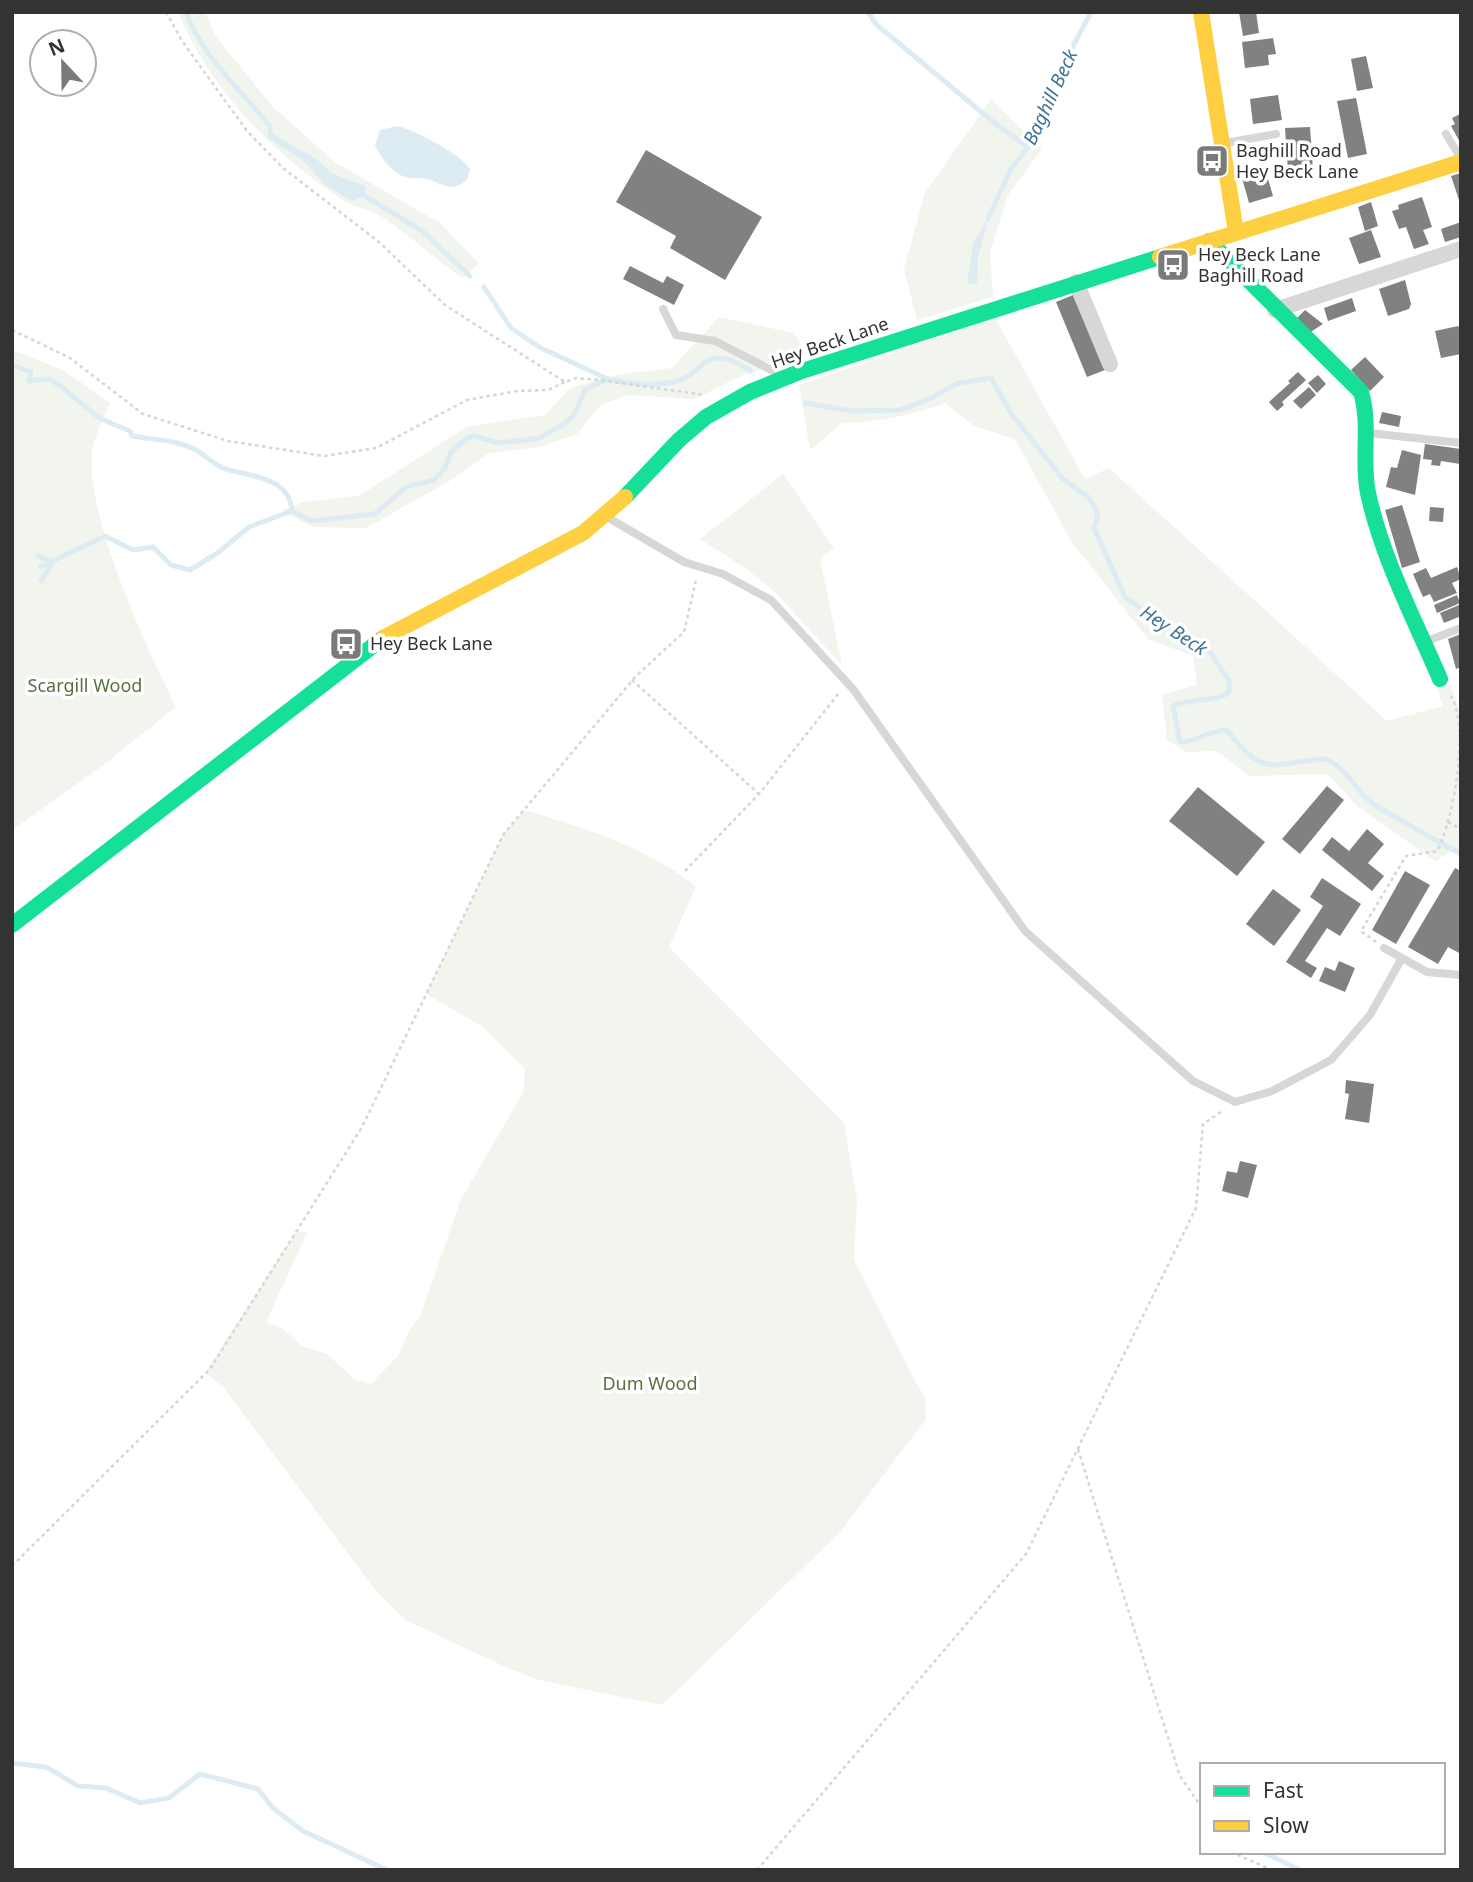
<svg xmlns="http://www.w3.org/2000/svg" width="1473" height="1882" viewBox="0 0 1473 1882" font-family="'Noto Sans',sans-serif">
<style>
.green{fill:#f1f5ed}
.water{fill:#ddebf3}
.lines{fill:none;stroke-linecap:round;stroke-linejoin:round}
.stream{stroke:#ddebf3;stroke-width:5}
.building{fill:#818181}
.path{stroke:#d6d6d6;stroke-width:2.5;stroke-dasharray:3.5 3.5;stroke-linecap:butt}
.lane{stroke:#d7d7d7;stroke-width:8}
.street{stroke:#d7d7d7;stroke-width:16}
.fast{stroke:#16e098;stroke-width:16}
.slow{stroke:#ffcf43;stroke-width:16}
.labels{text-anchor:middle;stroke-width:7;stroke-linejoin:round;paint-order:stroke}
.poi-label{font-size:18px;fill:#333;stroke:#fff;text-anchor:start}
.street-label{font-size:18px;fill:#333;stroke:#fff}
.park-label{font-size:18px;fill:#56703f;stroke:#fff}
.water-label{font-size:19px;font-style:italic;fill:#3f7597;stroke:#fff}
</style>
<rect width="100%" height="100%" fill="#fff"/>
<g class="green">
<path d="M178,12H205L216,37L273,107L336,163L440,223L479,264L462,278C435,258 409,235 381,216C370,209 357,209 346,202C275,156 211,91 178,12Z"/>
<path d="M991,99L1042,149L1008,195L990,252L993,297L917,320L904,269L925,193Z"/>
<path d="M719,317L794,333L808,355L738,377L695,399L628,395L601,405L577,434L541,447L489,453L451,480L366,528L313,527L282,511L302,502L359,496L466,427L545,415L570,388L615,375L672,368Z"/>
<path d="M995,318L1085,479L1109,468L1387,721L1443,706L1435,682L1450,685L1461,713V854L1453,850L1435,861L1357,806L1328,774L1249,776L1217,751L1186,752L1167,740L1162,695L1197,685L1193,656L1148,639L1071,541L1015,439L974,426L945,403C910,416 879,422 842,423L810,450L799,385Z"/>
<path d="M12,350L63,370L110,403C103,419 94,436 92,454C86,517 147,649 176,707L102,766L12,830Z"/>
<path d="M783,474L834,548L820,559L842,665L775,592L745,568L700,539Z"/>
<path d="M524,810C586,828 645,847 696,886L669,947L844,1123L857,1199L854,1260L917,1385L925,1396L926,1419L841,1531L662,1705L539,1680L508,1668L405,1620L376,1591L223,1387L205,1373L296,1231L307,1233L266,1322L283,1329L302,1346L327,1354L354,1379L371,1384L398,1356L408,1333L421,1314L461,1199L523,1093L525,1069L483,1027L426,994L503,835Z"/>
</g>
<g class="water">
<path d="M397,126C414,129 462,155 470,169L467,180C450,194 443,183 426,179C421,177 415,179 410,178C394,176 381,159 375,145L380,130Z"/>
<path d="M270,132L316,159L331,173L365,186V196L352,201L324,184L304,161L268,138Z"/>
<path d="M988,219L978,258L977,284H967L973,243Z"/>
</g>
<g class="lines">
<g class="stream">
<path d="M186,12C201,55 241,91 270,126V132"/>
<path d="M868,12L877,25L997,125L1028,147"/>
<path d="M365,196L421,230L470,276"/>
<path d="M988,219L1011,169L1028,147L1048,94L1091,12"/>
<path d="M484,287L511,328L539,347L610,380"/>
<path d="M12,365L31,372L29,381L49,379L59,385L99,418L130,431L132,436C154,440 175,439 196,450C205,455 214,465 223,468C248,477 289,475 292,511"/>
<path d="M805,403L851,411L900,410L927,400L958,383L991,378L1013,416L1063,479L1088,497L1095,507L1098,515L1094,528L1125,597L1178,636L1210,652L1229,681V692C1217,702 1191,698 1173,706L1180,742C1198,742 1209,730 1227,730C1266,781 1272,762 1326,759C1352,772 1356,794 1378,807C1405,823 1433,839 1461,854"/>
<path d="M38,556L53,562L41,581"/>
<path d="M40,567L105,536L133,550L153,547L171,565L190,570L216,554L249,527L292,511L312,521L375,514L406,487L434,480L445,468L451,452L467,438L475,436L498,443L526,440L539,438L566,423L575,413L585,390C591,387 603,379 610,380C632,383 651,387 674,382C693,378 702,360 715,358C728,356 740,365 751,371"/>
<path d="M12,1763L46,1767L78,1786L106,1788L140,1803L169,1798L200,1774L258,1789L273,1808L303,1831L387,1870"/>
<path d="M1263,1852L1300,1870"/>
</g>
</g>
<g class="building">
<path d="M1239,12H1256L1259,33L1243,36Z"/>
<path d="M1273,38L1276,54L1268,55L1269,65L1245,68L1242,42Z"/>
<path d="M1366,56L1373,88L1357,91L1351,59Z"/>
<path d="M1278,95L1282,120L1253,124L1250,99Z"/>
<path d="M1356,98L1367,154L1348,158L1337,101Z"/>
<path d="M1460,114L1461,115V144L1451,126L1455,124L1452,118Z"/>
<path d="M1310,127L1313,170L1288,171L1285,128Z"/>
<path d="M646,150L762,217L725,280L670,248L676,236L616,202Z"/>
<path d="M1266,172L1273,196L1249,203L1242,178Z"/>
<path d="M1461,173V203H1460L1451,176Z"/>
<path d="M1422,197L1432,227L1423,230L1429,244L1414,249L1406,227L1399,229L1392,211L1399,209L1398,205Z"/>
<path d="M1371,202L1378,226L1365,231L1358,207Z"/>
<path d="M1461,222V237L1445,242L1441,229Z"/>
<path d="M1371,230L1381,257L1359,264L1349,238Z"/>
<path d="M630,266L663,283L667,276L684,285L674,305L623,279Z"/>
<path d="M1405,280L1411,304L1409,309L1388,316L1379,289Z"/>
<path d="M1073,295L1105,370L1087,377L1056,302Z"/>
<path d="M1352,298L1356,311L1328,321L1324,308Z"/>
<path d="M1305,310L1323,324L1309,333L1296,319Z"/>
<path d="M1458,326L1461,330V354L1441,358L1435,331Z"/>
<path d="M1365,357L1384,377L1370,391L1351,370Z"/>
<path d="M1298,372L1306,380L1282,402L1284,405L1277,411L1269,402L1290,383L1288,381Z"/>
<path d="M1318,375L1326,384L1317,393L1308,383Z"/>
<path d="M1309,387L1316,395L1301,409L1293,401Z"/>
<path d="M1382,412L1401,416L1399,427L1379,423Z"/>
<path d="M1425,444L1461,449L1460,464L1441,461L1440,466L1431,465L1432,460L1423,459Z"/>
<path d="M1402,450L1421,455L1415,495L1386,487L1391,467L1397,468Z"/>
<path d="M1402,505L1420,562L1402,568L1385,510Z"/>
<path d="M1430,507L1444,508L1443,522L1429,521Z"/>
<path d="M1457,567L1461,579L1452,583L1457,593L1434,602L1430,594L1423,597L1413,574L1426,568L1431,578Z"/>
<path d="M1457,595L1460,603L1437,613L1434,605Z"/>
<path d="M1459,605L1461,616L1444,623L1440,613Z"/>
<path d="M1461,634V667L1456,669L1448,639Z"/>
<path d="M1327,786L1344,800L1300,854L1282,839Z"/>
<path d="M1198,787L1265,842L1237,876L1169,821Z"/>
<path d="M1367,829L1384,844L1368,863L1384,876L1372,891L1322,850L1332,837L1349,851Z"/>
<path d="M1455,868L1461,871V954L1448,947L1438,964L1408,947Z"/>
<path d="M1405,871L1430,885L1396,944L1372,930Z"/>
<path d="M1322,878L1361,904L1340,936L1327,928L1305,961L1317,968L1311,978L1286,962L1323,906L1310,897Z"/>
<path d="M1273,889L1301,910L1274,946L1246,924Z"/>
<path d="M1339,961L1355,968L1345,992L1319,981L1325,967L1335,971Z"/>
<path d="M1346,1080L1374,1084L1369,1123L1345,1119L1349,1094L1345,1093Z"/>
<path d="M1240,1161L1257,1165L1248,1198L1222,1191L1227,1171L1237,1173Z"/>
</g>
<g class="lines">
<g class="path">
<path d="M166,12L182,41L247,131L283,168L379,242L445,305L565,382L576,378L599,380L705,395"/>
<path d="M12,330L70,358L143,414L228,441L324,456L376,448L467,400L517,391L548,390L565,382"/>
<path d="M632,680L759,794"/>
<path d="M1448,822L1461,829"/>
<path d="M685,871L759,794L839,693"/>
<path d="M1376,942L1361,931L1406,856L1437,851C1454,819 1470,727 1451,696"/>
<path d="M1078,1449L1180,1776L1202,1808"/>
<path d="M12,1566L210,1369L362,1127L503,835L636,676L684,632L696,580"/>
<path d="M1231,1852L1272,1870"/>
<path d="M757,1870L1026,1554L1196,1208L1203,1124L1224,1110"/>
</g>
<g class="lane">
<path d="M1446,134L1461,159"/>
<path d="M1225,143L1276,134"/>
<path d="M663,309L676,335L715,341L779,374"/>
<path d="M1369,433L1461,443"/>
<path d="M607,517L684,562L723,574L771,600L853,689L1025,931L1193,1081L1235,1102L1272,1091L1331,1060L1370,1015L1402,958L1384,948"/>
<path d="M1427,641L1461,628"/>
<path d="M1402,958L1427,972L1461,975"/>
</g>
<g class="street">
<path d="M1076,282L1110,364"/>
<path d="M1275,310L1461,249"/>
</g>
<g class="fast">
<path d="M1209,241L1361,392C1371,426 1361,460 1368,493C1382,558 1414,618 1440,679"/>
<path d="M625,497L679,440L706,417L750,392L799,372L1160,257"/>
<path d="M12,925L383,638"/>
</g>
<g class="slow">
<path d="M1201,12L1236,232"/>
<path d="M1160,257L1461,162"/>
<path d="M383,638L583,533L625,497"/>
</g>
</g>
<defs>
<symbol id="bus-square" viewBox="-11 -11 22 22"><rect x="-9" y="-9" width="18" height="18" rx="4" fill="#7a7a7a" stroke="#fff"/><path d="M-5-6H5V4H4V6H2V4H-2V6H-4V4H-5ZM-3.5-4V0h7V-4ZM-3.5 1.2v1.5H-2V1.2ZM2 1.2v1.5H3.5V1.2Z" fill="#fff"/></symbol>
</defs>
<g fill-rule="evenodd">
<use href="#bus-square" x="1193" y="142" width="38" height="38"/>
<use href="#bus-square" x="1154" y="246" width="38" height="38"/>
<use href="#bus-square" x="327" y="625" width="38" height="38"/>
</g>
<g class="labels">
<g class="poi-label">
<text x="1236" y="157">Baghill Road<tspan x="1236" dy="21">Hey Beck Lane</tspan></text>
<text x="1198" y="261">Hey Beck Lane<tspan x="1198" dy="21">Baghill Road</tspan></text>
<text x="370" y="650">Hey Beck Lane</text>
</g>
<g class="street-label">
<text transform="translate(830 343) rotate(-19)" y="6">Hey Beck Lane</text>
</g>
<g class="park-label">
<text x="85" y="692">Scargill Wood</text>
<text x="650" y="1390">Dum Wood</text>
</g>
<g class="water-label">
<text transform="translate(1050 97) rotate(-65)" y="7">Baghill Beck</text>
<text transform="translate(1174 630) rotate(33)" y="7">Hey Beck</text>
</g>
</g>
<rect width="1473" height="1882" fill="none" stroke="#333333" stroke-width="28"/>
<rect x="1200" y="1763" width="245" height="91" fill="#ffffff" stroke="#adadad" stroke-width="2"/>
<rect x="1214" y="1786" width="35" height="10" fill="#16e098" stroke="#adadad" stroke-width="2"/>
<text x="1263" y="1798" font-size="21" fill="#333333">Fast</text>
<rect x="1214" y="1821" width="35" height="10" fill="#ffcf43" stroke="#adadad" stroke-width="2"/>
<text x="1263" y="1833" font-size="21" fill="#333333">Slow</text>
<g transform="translate(63 63) rotate(338)"><circle r="33" fill="#ffffff" stroke="#adadad" stroke-width="2"/>
<path d="M0-5L12 26L0 18L-12 26Z" fill="#7a7a7a"/>
<text y="-10" font-size="19" font-weight="bold" text-anchor="middle" fill="#333333">N</text>
</g>
</svg>
